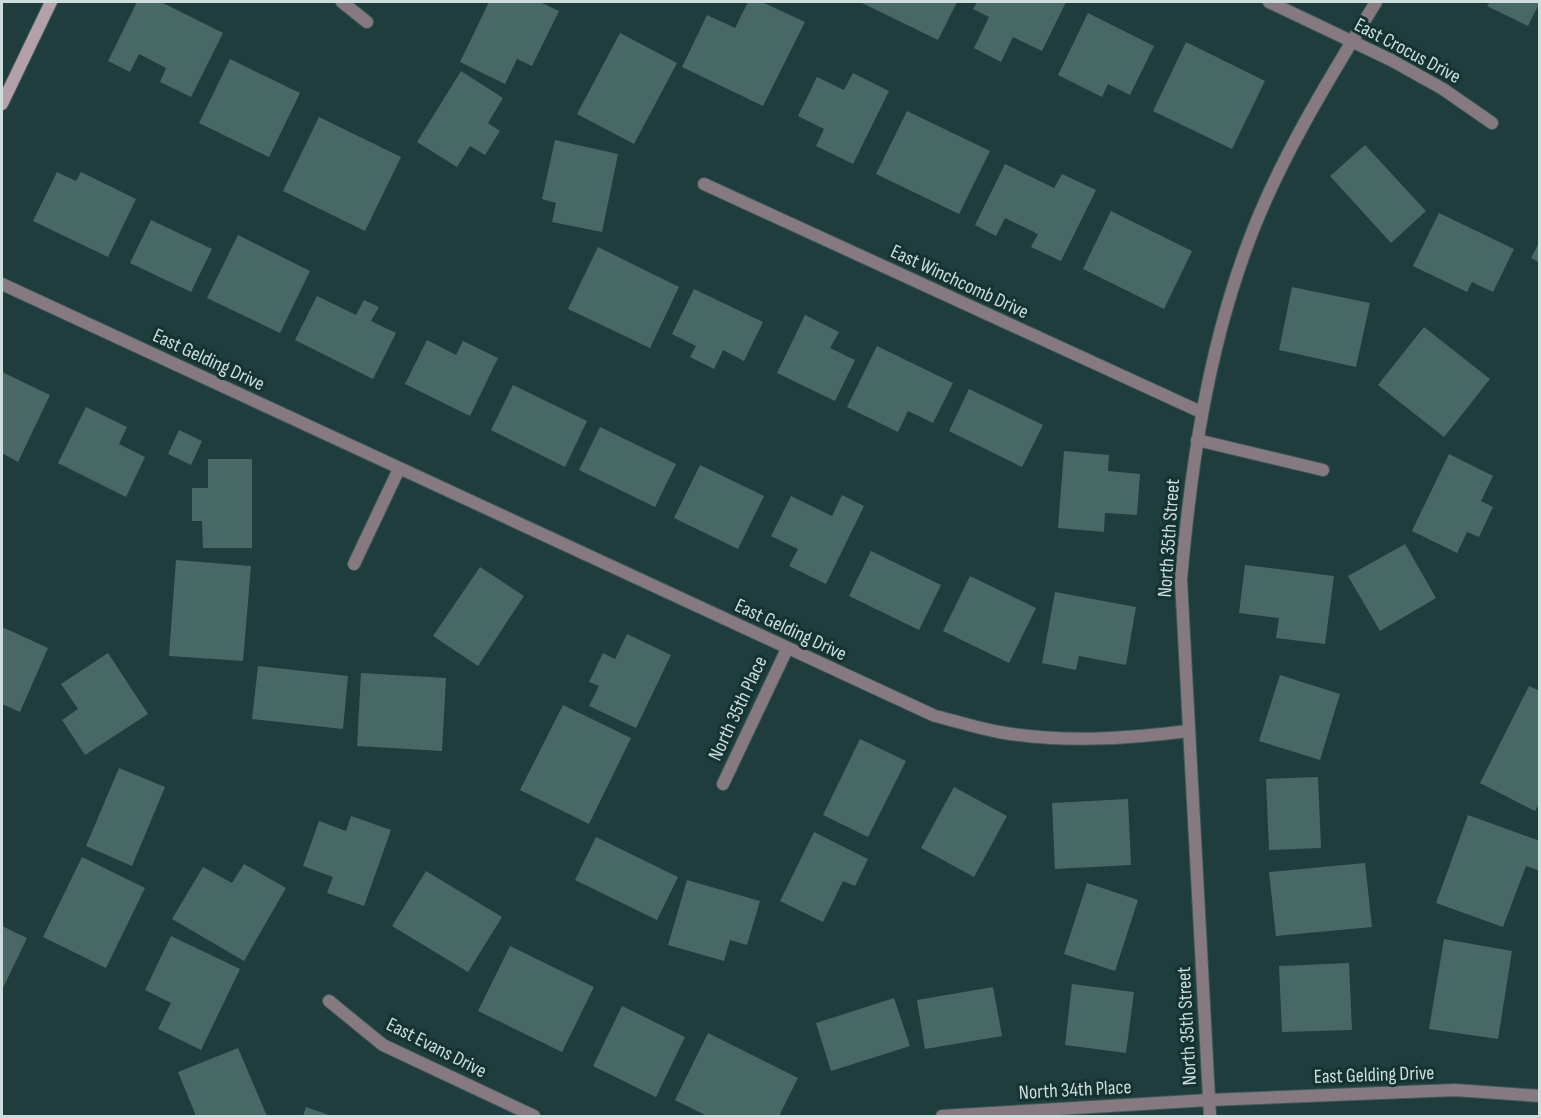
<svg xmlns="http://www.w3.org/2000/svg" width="1541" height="1118" viewBox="0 0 1541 1118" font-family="'Sofia Sans Condensed',sans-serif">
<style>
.building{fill:#486866}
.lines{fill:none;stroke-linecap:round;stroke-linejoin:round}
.street-casing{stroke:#3d5a59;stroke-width:14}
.secondary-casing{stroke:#3d5a59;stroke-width:14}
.street{stroke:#867a80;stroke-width:12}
.secondary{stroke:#b3a0a9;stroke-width:12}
.labels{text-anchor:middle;stroke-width:6;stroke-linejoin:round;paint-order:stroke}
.street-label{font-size:20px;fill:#ccdddc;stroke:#143331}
</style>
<rect width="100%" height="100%" fill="#1e3d3c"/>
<g class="building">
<path d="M137,2H164L163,3L223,33L191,97L160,82L166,68L139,54L130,72L108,61Z"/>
<path d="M489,2H540L559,11L532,66L517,59L505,84L460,62Z"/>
<path d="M748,2H762L805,22L763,106L682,67L707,15L735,28Z"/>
<path d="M860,2H957L938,40Z"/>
<path d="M977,2H1066L1042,51L1013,37L1001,62L974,48L989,17L973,9Z"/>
<path d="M1490,2H1540L1528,26L1487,6Z"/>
<path d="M1088,13L1154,46L1130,95L1108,84L1102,97L1058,75Z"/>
<path d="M620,33L677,63L634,144L577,114Z"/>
<path d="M1186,42L1265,81L1232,149L1153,111Z"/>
<path d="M230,59L300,93L269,157L199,123Z"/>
<path d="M461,71L503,98L488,123L500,131L485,155L470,146L457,167L417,142Z"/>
<path d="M853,73L889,91L853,164L816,146L824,129L798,116L817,77L844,90Z"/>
<path d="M907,111L990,151L959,214L876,174Z"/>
<path d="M319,117L401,157L365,231L283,191Z"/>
<path d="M555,140L618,154L602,232L552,222L556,203L542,199Z"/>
<path d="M1365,145L1426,211L1391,243L1330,176Z"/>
<path d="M1005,164L1054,188L1062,174L1096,190L1061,261L1031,247L1038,234L1005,218L996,236L975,225Z"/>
<path d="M57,172L76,181L81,172L136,199L108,257L33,221Z"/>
<path d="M1111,211L1192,251L1164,309L1083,269Z"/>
<path d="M1439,213L1514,249L1493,292L1472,282L1467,292L1413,266Z"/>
<path d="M151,220L212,249L191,292L130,263Z"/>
<path d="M238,235L310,271L280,333L207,298Z"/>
<path d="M1540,241V263L1531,258Z"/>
<path d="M598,247L679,287L650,348L568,309Z"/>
<path d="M1292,287L1370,303L1356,367L1279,350Z"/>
<path d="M694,289L763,322L744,361L723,350L714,369L690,357L696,346L672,334Z"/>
<path d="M317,296L356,315L364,300L379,307L371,321L396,333L373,379L295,340Z"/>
<path d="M805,315L839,332L830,348L855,360L835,401L777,373Z"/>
<path d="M1424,327L1490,379L1444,437L1378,385Z"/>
<path d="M427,340L456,355L463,341L498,358L470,416L405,384Z"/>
<path d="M877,346L953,383L933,423L908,411L898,432L847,407Z"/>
<path d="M2,372L50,395L18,462L2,453Z"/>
<path d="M513,385L587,421L565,467L491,430Z"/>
<path d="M969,389L1043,425L1022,467L949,431Z"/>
<path d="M86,407L127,427L119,444L145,457L126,497L58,463Z"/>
<path d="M600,427L676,464L655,507L579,470Z"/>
<path d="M179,430L202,441L191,465L168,454Z"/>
<path d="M1064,451L1109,455L1108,471L1140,474L1137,515L1105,513L1104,532L1058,528Z"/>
<path d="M1449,454L1493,476L1481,501L1493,507L1479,537L1467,532L1457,553L1412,531Z"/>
<path d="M208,459H252V548H203L202,521H192V488H208Z"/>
<path d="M700,465L764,496L738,549L674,518Z"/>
<path d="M842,495L864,506L826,584L789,566L798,549L771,536L791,496L832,516Z"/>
<path d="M1405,544L1436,598L1380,631L1348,576Z"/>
<path d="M871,551L941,585L919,630L849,596Z"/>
<path d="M176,560L251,566L243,661L169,656Z"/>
<path d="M1245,565L1334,576L1325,644L1276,638L1279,618L1239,613Z"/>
<path d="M480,567L524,596L478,666L433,636Z"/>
<path d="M970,576L1036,608L1009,663L943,631Z"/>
<path d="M1055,592L1136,607L1126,665L1079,656L1076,670L1042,663Z"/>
<path d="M2,627L48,648L20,712L2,704Z"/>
<path d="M627,634L671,655L636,728L589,706L599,686L589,682L603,653L615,659Z"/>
<path d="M108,653L148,714L85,755L62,720L78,709L61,684Z"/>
<path d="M258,666L348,676L343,729L252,719Z"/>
<path d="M361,673L446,678L442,751L357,746Z"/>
<path d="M1280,675L1340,694L1320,760L1259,741Z"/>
<path d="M1529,686L1540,691V802L1535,811L1480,783Z"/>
<path d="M563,705L631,738L589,824L520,790Z"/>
<path d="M860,739L906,761L868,837L823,815Z"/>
<path d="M119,768L165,787L132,866L86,846Z"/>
<path d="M1318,777L1321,848L1269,850L1266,779Z"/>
<path d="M954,787L1007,816L974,877L921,848Z"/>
<path d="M1128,799L1131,865L1055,869L1052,803Z"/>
<path d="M1468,815L1540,841V871L1526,866L1503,927L1436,903Z"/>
<path d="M351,816L391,830L364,906L327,893L333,877L303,866L319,821L346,831Z"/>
<path d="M814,832L868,859L855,886L843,881L823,922L780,901Z"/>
<path d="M596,837L678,877L657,920L575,880Z"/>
<path d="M82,857L145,888L106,968L43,937Z"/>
<path d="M1365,863L1372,927L1276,936L1269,872Z"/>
<path d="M244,864L286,888L244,961L172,919L203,867L232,883Z"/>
<path d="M426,871L502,917L468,972L392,926Z"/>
<path d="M687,880L760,901L747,945L730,940L724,961L668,945Z"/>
<path d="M1087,883L1138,900L1115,971L1064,954Z"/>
<path d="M2,926L27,938L2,990Z"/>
<path d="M171,936L240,969L201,1050L158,1029L171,1003L145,990Z"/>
<path d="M1444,939L1512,951L1498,1039L1429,1029Z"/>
<path d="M510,946L594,987L562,1052L478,1011Z"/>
<path d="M1349,963L1352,1030L1282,1032L1279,966Z"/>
<path d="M1072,984L1134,992L1126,1053L1065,1045Z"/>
<path d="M993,987L1002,1036L925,1049L917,1000Z"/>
<path d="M894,998L910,1046L831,1071L816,1023Z"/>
<path d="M622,1006L685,1037L656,1097L593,1066Z"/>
<path d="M708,1033L798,1078L779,1116H707L675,1100Z"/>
<path d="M238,1048L267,1116H196L178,1072Z"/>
<path d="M306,1107L332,1116H303Z"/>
</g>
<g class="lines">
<defs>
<g id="street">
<path d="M342,2L367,22"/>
<path d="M1269,2L1391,60L1443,89L1492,123"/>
<path d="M704,184L1201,412"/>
<path d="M2,284L935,716C956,721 977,728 999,732C1061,743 1125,739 1188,731"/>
<path d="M1197,440L1323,470"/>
<path d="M354,564L399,469"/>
<path d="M723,784L787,649"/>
<path d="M329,1001L383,1045L534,1116"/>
<path d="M942,1116L1209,1100L1455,1090L1540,1096"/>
<path d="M1210,1116L1181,580C1191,466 1207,354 1247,246C1277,163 1330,77 1376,2"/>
</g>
<path id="secondary" d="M2,104L51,2"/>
</defs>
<use href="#street" class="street-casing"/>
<use href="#secondary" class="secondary-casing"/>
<use href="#street" class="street"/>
<use href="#secondary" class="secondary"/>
</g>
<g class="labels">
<g class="street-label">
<text transform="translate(1408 50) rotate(28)" y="7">East Crocus Drive</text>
<text transform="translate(960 281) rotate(25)" y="7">East Winchcomb Drive</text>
<text transform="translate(209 359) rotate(25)" y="7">East Gelding Drive</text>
<text transform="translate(1168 538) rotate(-86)" y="7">North 35th Street</text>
<text transform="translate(791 629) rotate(25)" y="7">East Gelding Drive</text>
<text transform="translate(737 708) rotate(-65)" y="7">North 35th Place</text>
<text transform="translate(1186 1026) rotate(-93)" y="7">North 35th Street</text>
<text transform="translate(437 1047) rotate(27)" y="7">East Evans Drive</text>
<text transform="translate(1374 1074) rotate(-2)" y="7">East Gelding Drive</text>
<text transform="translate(1075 1089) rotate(-3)" y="7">North 34th Place</text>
</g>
</g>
<rect width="1541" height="1118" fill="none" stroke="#ccdddc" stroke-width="6"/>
</svg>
